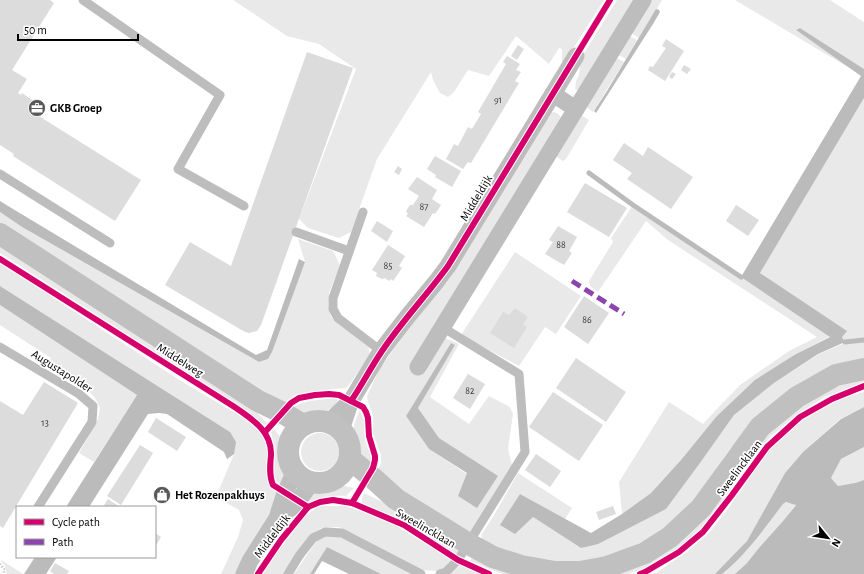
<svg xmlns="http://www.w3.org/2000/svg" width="864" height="574" viewBox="0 0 864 574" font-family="'Alegreya Sans',sans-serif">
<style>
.green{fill:#e9e9e9;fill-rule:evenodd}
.water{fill:#bbb}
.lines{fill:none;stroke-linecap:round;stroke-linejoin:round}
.stream{stroke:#bbb;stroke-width:5}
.building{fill:#dcdcdc}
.path{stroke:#b8b8b8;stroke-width:2.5;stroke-dasharray:1 2;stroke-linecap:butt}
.service{stroke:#bdbdbd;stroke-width:9}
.minor{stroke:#bdbdbd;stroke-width:17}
.secondary{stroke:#c0c0c0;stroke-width:22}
.quiet{stroke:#8e44ad;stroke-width:5;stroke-dasharray:10 5;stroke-linecap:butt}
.cycleway-casing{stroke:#fff;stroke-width:8}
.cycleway{stroke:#d6006c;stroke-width:6}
.labels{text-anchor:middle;stroke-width:3.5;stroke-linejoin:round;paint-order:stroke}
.number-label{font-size:10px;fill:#373737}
.poi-label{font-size:12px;font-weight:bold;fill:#000;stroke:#fff;text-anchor:start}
.street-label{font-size:12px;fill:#000;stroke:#fff}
</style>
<rect width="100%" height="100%" fill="#fff"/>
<g class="green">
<path d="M233,0H604L562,66V49L559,48L549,64L516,36L489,76L468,70L454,92L448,97L440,93L433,80L431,72L377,159L351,232L339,238L308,228L299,219L356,69L319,44L287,36Z"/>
<path d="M617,0H639L579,91L575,89L576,81L579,75L581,58Z"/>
<path d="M647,0H662L639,38L628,31Z"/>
<path d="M735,0H830L864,22V69L800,28L796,30L861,75Z"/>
<path d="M626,34L637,40L626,59L615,53Z"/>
<path d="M613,56L624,62L593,112L585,106Z"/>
<path d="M864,98V359L755,419L726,454L698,495L675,520L647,540L607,557L575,562L537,561L484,543L481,535L493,517L518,473L572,508L565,519L520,494L533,517L581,548L666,509L700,463L734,415L774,383L819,354L845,343L842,337L846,331L760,273Z"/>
<path d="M554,112L557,113L561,117L445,338L459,344L430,397L469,424L489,396L510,407L513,414L508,449L513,469L473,532L468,533L376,474L381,464V455L373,434V416L368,402L367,396L380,368L425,307L551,113ZM451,343L455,345L418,408L439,438L497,476L467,474L429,449L406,416Z"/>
<path d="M579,114L589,120L566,159L563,161L554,155Z"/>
<path d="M633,205L830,336L796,354L716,417L681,460L651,493L622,514L619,482L669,402L703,424L715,411L740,385L789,351L817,337L668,240L646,221L598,292L590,286L589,281L613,242L611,238Z"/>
<path d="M0,212L22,227L259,362L268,359L305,262L298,239L333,251L340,265L329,293L328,305L331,317L369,348L370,355L349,385L346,388L324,390L295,395L282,405L0,224Z"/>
<path d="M0,246L251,406L267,423L265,425H263L247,411L0,253Z"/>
<path d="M515,252L581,296L556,334L545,327L519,366L461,335Z"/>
<path d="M0,263L181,381L242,417C249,422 263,433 266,442C272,461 259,477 277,492L278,498L236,574H221L238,537L243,520L239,510L216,497L234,454L230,432L0,286Z"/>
<path d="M0,305L137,395L94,462L79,453L98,419L100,408L95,398L89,391L46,366L51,358L0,325Z"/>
<path d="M864,376V382L825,397L796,415L770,437L748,463L723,501L701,529L679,549L647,567L628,574H611L628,570L784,419L810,400L834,388Z"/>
<path d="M864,392V407L840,419L803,452L785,473L747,541L717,573L715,574H652L656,573L688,551L710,532L727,510L772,445L807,415L844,397Z"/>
<path d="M332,398L339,400C331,412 319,414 306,416L294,407C305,399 319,401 332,398Z"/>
<path d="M359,411C367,417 363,434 366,444C368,449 371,454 371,459C371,463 369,465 368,468L358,455L354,432V425Z"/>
<path d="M274,429L279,435L283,444L282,456L285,468V478L280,485L276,481L274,475L275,450L271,432Z"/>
<circle cx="320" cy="452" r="19"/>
<path d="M864,447V480L855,483L838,486L831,478L841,459Z"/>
<path d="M341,485L354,488L346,496C332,495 321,497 308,503L304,500L315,489Z"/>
<path d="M364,493L389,505L460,548L458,555L402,520L366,506L362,502V498Z"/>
<path d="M786,502L796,504L783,521L758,549L747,563L735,574H722C746,555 765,529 783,504Z"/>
<path d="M319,506H347L395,525L453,561L446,568L437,571L422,570L356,535L339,527L321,528L310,536L286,574H263L272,559L304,517Z"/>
<path d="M332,534L349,540L415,574H381L327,547L310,574H294L318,539Z"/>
<path d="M473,556L516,574H502L470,561Z"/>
<path d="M0,559L23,574H7L5,566Z"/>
<path d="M461,565L479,574H450Z"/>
</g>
<g class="water">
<path d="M656,9L659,10L660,12L653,24L596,113L594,111L607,91Z"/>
<path d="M800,28L864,69V98L760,273L847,331L842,337L845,342L818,354L774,383L734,415L700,463L666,509L598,544L581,548L533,517L515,534L500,525L520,494L591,533L622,514L651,493L681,460L716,417L755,380L796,354L830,337L741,277L861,76L796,30Z"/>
<path d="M0,201L13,209L256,355L267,350L299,259L305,262L272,352L268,359L259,362L22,227L0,212Z"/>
<path d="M0,286L230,432L236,442L234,454L227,459L224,452L167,414L159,413L148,414L89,507H66L137,395L0,305Z"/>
<path d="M451,343L455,345L418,408L439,438L498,476L477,508L458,496L467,473L429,449L406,416Z"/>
<path d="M864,407V447L841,459L831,478L838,486L855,483L864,480V574H735L747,563L758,549L783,521L796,505L786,502L783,504C764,529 746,555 722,574H715L747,541L785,473L803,452L841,419Z"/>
<path d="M327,547L381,574H349L322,561L314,574H310Z"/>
<path d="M35,557H57L46,574H24Z"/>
</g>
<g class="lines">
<g class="stream">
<path d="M589,173L633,205L741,277"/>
<path d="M845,342L864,340"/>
</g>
</g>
<g class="building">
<path d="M0,0H50L54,3L12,70L27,79L18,93L21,95L22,93L39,105L34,113L141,180L115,221L13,156L14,154L0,145Z"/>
<path d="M666,39L684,51L665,81L648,70L650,66L653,67L666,48L662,46Z"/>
<path d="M518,45L524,49L517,60L511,56Z"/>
<path d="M307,52L353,68L261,325L257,331L249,333L245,332L165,285L190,242L231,266Z"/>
<path d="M507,56L520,64L516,70L521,72L515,81L519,83L471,163L468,162L463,169L446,159L454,144L458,146L468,127L472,129L481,114L478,112L506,64L503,62Z"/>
<path d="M684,65L691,69L687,74L681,70Z"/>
<path d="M672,72L676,74L672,79L669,77Z"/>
<path d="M624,143L643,156L648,147L693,177L671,209L627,179L632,173L613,160Z"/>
<path d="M435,156L461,171L452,187L435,177L436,175L427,169Z"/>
<path d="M398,166L402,169L399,175L394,172Z"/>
<path d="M417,177L437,190L432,199L441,205L435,214L433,213L424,227L406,216L408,214L406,211L410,205H413L419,196L408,189Z"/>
<path d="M585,183L627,208L609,237L567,212Z"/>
<path d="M736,205L759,220L748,236L726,221Z"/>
<path d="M377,221L393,231L387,242L371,231Z"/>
<path d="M558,226L577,237L569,251L572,253L564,265L545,254L553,242L549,240Z"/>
<path d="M388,245L405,256L399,266L402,268L393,281L391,279L389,281L385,278L382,279L376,276L377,273L372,270Z"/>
<path d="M584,296L609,313L588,344L564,327Z"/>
<path d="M515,308L528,317L523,324L527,327L514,348L490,333L503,312L509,315Z"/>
<path d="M576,358L626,392L606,422L556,388Z"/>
<path d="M468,374L485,384L470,409L453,398Z"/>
<path d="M44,382L78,403L3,528L0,526V401L23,415Z"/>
<path d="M553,392L603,425L579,461L529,427Z"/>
<path d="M156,418L186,437L177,451L148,432Z"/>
<path d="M140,445L153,453L121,505L107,496Z"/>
<path d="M536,454L561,471L550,487L525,470Z"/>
<path d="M108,499L120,507H103Z"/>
<path d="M613,506L616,514L599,520L596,512Z"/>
<path d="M155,533L161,537L155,547Z"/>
<path d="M55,563L69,571L67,574H54L50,571Z"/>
</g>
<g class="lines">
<path class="path" d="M0,564L4,569V574"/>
<g class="service">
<path d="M83,0L220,95L178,169L244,206"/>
<path d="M0,174L110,243"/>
<path d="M363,212L333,298V309L338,318L381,351"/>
<path d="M296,232L349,251"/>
<path d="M0,347L79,394L93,406L92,422L38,507"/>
<path d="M288,574L299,556L313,538L325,532L342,533L421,574"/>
<path d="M440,574L446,572L458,560L525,452L519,374L442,327"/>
</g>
<g class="minor">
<path d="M576,109L643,0"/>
<path d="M418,367L576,109L553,94"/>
<path d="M329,422L351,401L381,351L408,316L436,282L448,266L576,56"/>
<path d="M341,430L350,403"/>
<path d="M277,518L295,505L312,482"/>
<path d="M244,574L250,561L277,518L285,493L295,471"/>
</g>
<g class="secondary">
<path d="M0,234L241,390L258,401L283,413L303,425"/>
<circle cx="319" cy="452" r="31"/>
<path d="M350,459L374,479L396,499L469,544L493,557L521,566L555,572H580L607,567L645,553L670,537L701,508L760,427L797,397L836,375L864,369"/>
</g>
<path class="quiet" d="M572,281L624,314"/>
<defs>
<g id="cycleway">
<path d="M0,259L233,406C250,418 272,430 271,455C270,465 269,476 273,485L308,507"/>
<path d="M351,401C362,385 371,367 382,351C402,321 427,295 448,266L610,0"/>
<path d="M265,432L291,403L299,398L315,395L329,394L339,395L363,407L366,412L368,418L369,436L375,456V460L373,468L352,503"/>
<path d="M258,574L281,540L308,507L320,502L333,500L352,503L404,525L458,560L489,574"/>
<path d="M640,574L645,572L679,552L703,532L732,495L767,447L800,417L832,399L864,386"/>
</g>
</defs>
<use href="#cycleway" class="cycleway-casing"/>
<use href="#cycleway" class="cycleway"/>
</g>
<defs>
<symbol id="office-disc" viewBox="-11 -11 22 22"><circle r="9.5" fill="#595959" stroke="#fff"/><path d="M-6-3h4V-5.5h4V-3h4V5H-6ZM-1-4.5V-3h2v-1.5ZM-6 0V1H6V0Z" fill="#fff"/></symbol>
<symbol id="shop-disc" viewBox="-11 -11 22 22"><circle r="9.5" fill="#595959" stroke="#fff"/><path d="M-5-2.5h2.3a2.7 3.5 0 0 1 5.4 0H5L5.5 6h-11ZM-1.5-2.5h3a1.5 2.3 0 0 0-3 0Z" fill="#fff"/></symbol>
</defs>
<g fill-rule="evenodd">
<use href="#office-disc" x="27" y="98" width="20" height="20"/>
<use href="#shop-disc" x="152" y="485" width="20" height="20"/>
</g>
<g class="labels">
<g class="number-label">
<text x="498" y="103">91</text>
<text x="424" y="210">87</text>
<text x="561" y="248">88</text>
<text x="388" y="269">85</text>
<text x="587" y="323">86</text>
<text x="470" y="394">82</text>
<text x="45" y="426">13</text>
</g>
<g class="poi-label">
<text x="50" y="112">GKB Groep</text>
<text x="175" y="499">Het Rozenpakhuys</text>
</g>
<g class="street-label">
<text transform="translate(476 198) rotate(-59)" y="4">Middeldijk</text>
<text transform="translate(180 360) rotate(32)" y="4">Middelweg</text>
<text transform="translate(62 371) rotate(32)" y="4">Augustapolder</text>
<text transform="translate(739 468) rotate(-53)" y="4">Sweelincklaan</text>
<text transform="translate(426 528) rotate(30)" y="4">Sweelincklaan</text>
<text transform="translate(272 536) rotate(-53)" y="4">Middeldijk</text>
</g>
</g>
<rect x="16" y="506" width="140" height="52" fill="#ffffff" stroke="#999999"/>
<rect x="24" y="519" width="20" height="6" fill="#d6006c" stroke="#999999"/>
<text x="52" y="526" font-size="12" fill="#000000">Cycle path</text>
<rect x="24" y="539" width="20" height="6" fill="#8e44ad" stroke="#999999"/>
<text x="52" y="546" font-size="12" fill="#000000">Path</text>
<g transform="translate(828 538) rotate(120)" stroke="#ffffff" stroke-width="3" paint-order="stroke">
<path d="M0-3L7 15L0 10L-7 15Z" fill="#000000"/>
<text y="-6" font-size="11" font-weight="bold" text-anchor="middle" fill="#000000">N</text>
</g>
<path d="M18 34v6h120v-6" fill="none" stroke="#000000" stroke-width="2"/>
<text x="24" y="34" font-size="12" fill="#000000" stroke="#ffffff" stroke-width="3" paint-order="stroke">50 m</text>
</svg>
